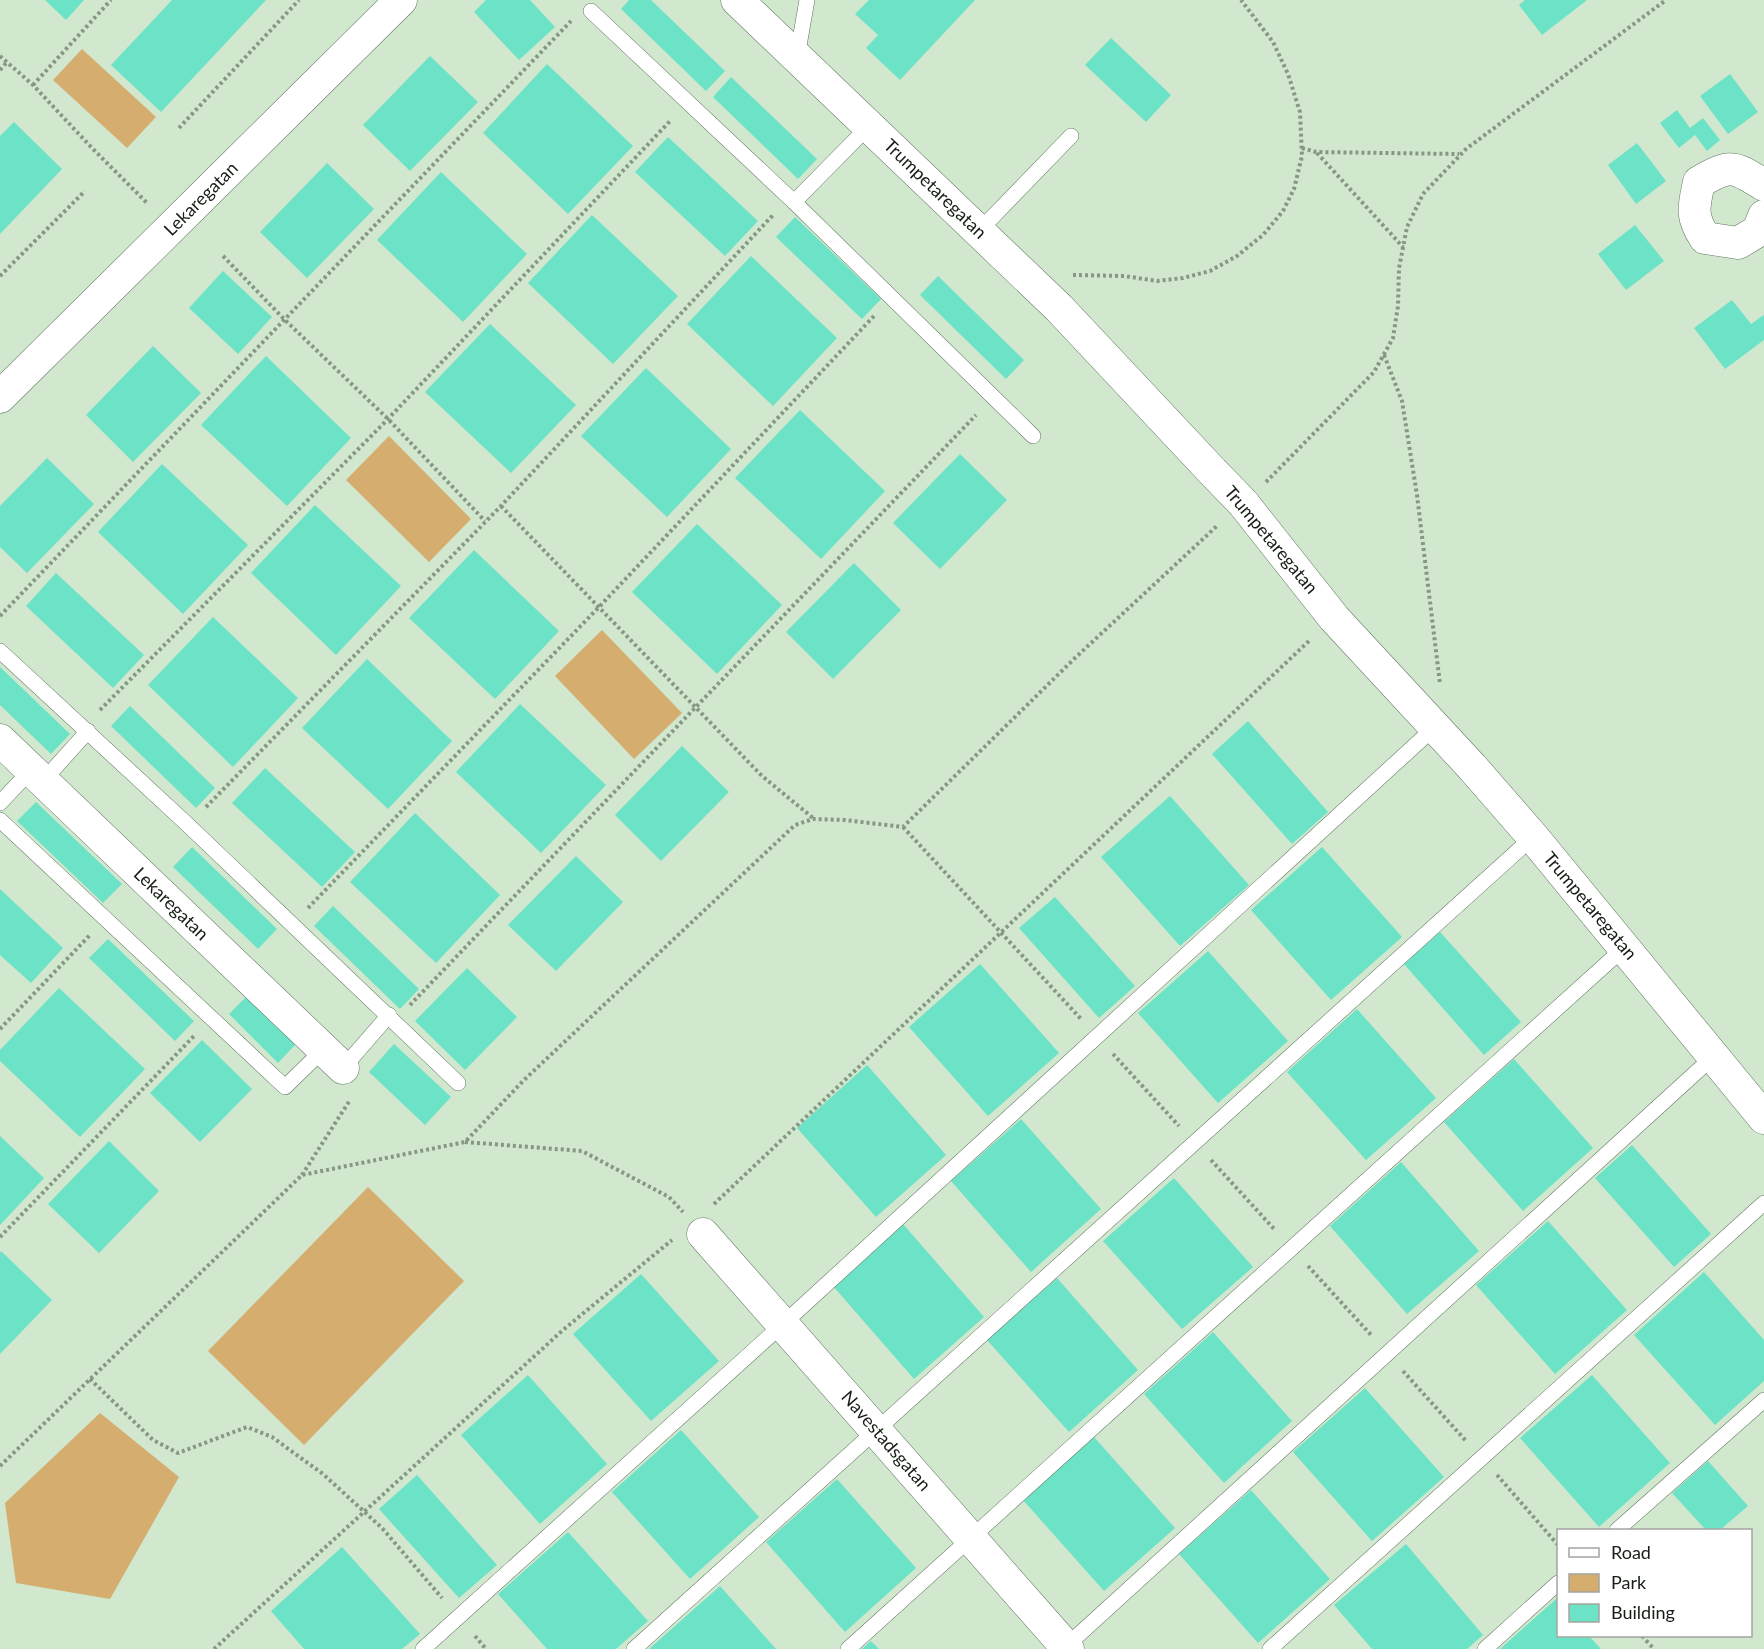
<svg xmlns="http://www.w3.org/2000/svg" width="1764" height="1649" viewBox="0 0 1764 1649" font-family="Lato,sans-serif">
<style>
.green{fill:#d5ad6f}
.building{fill:#6ce2c7}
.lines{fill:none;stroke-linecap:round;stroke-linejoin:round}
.service-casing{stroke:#627761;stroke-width:16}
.minor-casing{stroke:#627761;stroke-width:33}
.path{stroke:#869784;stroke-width:4;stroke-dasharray:3 3;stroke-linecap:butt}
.service{stroke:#fff;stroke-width:15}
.minor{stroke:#fff;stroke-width:32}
.minor-bridge-casing{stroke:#627761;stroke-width:33;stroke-linecap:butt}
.minor-bridge{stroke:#fff;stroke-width:32}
.labels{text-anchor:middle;stroke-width:4.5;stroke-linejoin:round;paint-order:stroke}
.street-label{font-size:18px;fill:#161e15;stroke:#fff}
</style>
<rect width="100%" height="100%" fill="#d1e8cf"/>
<g class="green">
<path d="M82,49L156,117L127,148L53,80Z"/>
<path d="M389,436L471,519L429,562L346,480Z"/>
<path d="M602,630L682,713L634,759L555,676Z"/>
<path d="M368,1187L464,1281L304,1445L208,1351Z"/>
<path d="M100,1413L179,1477L110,1599L16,1583L5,1503Z"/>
</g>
<g class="building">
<path d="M45,0H84L66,20Z"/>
<path d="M172,0H266L161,112L111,65Z"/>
<path d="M486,0H530L555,27L519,60L474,12Z"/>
<path d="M629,0H651L725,71L706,91L621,9Z"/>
<path d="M869,0H975L900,80L866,48L878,35L855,14Z"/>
<path d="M1525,0H1587L1542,35L1519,5Z"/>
<path d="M1111,38L1171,95L1146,122L1085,65Z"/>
<path d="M430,56L478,102L410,171L363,125Z"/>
<path d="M547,64L633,146L568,214L483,133Z"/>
<path d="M1730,74L1758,112L1728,134L1700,96Z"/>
<path d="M731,77L817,159L798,179L713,97Z"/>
<path d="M1677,110L1690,128L1703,118L1720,140L1707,151L1695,135L1679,148L1660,123Z"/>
<path d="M14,122L62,169L0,234V136Z"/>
<path d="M668,137L758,221L725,256L635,172Z"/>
<path d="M1637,143L1666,181L1636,204L1608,165Z"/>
<path d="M327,163L374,209L307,278L260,232Z"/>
<path d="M441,172L527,254L463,322L377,240Z"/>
<path d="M592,215L678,296L613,364L528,283Z"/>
<path d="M795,217L881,299L862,319L776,237Z"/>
<path d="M1635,225L1664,261L1626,290L1598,254Z"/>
<path d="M751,256L837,338L773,406L687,324Z"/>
<path d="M223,271L272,317L238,354L189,308Z"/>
<path d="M938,276L1024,360L1006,379L920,295Z"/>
<path d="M1732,300L1751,324L1764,315V340L1725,369L1694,328Z"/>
<path d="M490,324L576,405L511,473L425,392Z"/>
<path d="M153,346L201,393L133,462L86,415Z"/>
<path d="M266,356L351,438L287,506L201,425Z"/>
<path d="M646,368L731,449L667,517L581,436Z"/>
<path d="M800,410L885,491L821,559L735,478Z"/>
<path d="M960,454L1007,500L940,569L893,523Z"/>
<path d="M47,458L94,504L27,573L0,547V506Z"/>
<path d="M162,464L248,545L183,614L98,532Z"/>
<path d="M315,505L401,586L336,655L251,573Z"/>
<path d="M697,524L782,605L717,674L632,592Z"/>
<path d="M474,550L559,631L495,699L409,618Z"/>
<path d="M854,563L901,610L833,679L786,632Z"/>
<path d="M56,573L144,655L113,688L26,606Z"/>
<path d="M213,617L298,698L233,767L148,685Z"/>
<path d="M367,659L452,741L388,809L302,728Z"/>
<path d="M0,667L70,734L51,754L0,705Z"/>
<path d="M520,704L606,785L541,853L456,772Z"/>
<path d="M130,706L215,788L196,808L111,726Z"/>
<path d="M1248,721L1328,812L1292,844L1212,754Z"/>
<path d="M682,746L729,792L661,861L615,815Z"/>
<path d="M265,768L355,852L322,887L232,803Z"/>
<path d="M1170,796L1249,885L1180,946L1101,857Z"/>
<path d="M36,802L122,884L103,903L17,821Z"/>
<path d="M415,813L500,895L436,963L350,882Z"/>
<path d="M192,847L277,929L258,949L173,867Z"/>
<path d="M1322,847L1402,937L1331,1000L1251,910Z"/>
<path d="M576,856L623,902L556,971L508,925Z"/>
<path d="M0,889L63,948L31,983L0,955Z"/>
<path d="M1055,897L1135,986L1099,1018L1019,928Z"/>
<path d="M333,906L419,989L400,1009L314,926Z"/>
<path d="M1440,932L1521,1022L1484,1055L1404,964Z"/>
<path d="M108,939L194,1021L175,1041L89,958Z"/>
<path d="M1208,951L1288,1041L1218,1103L1138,1013Z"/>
<path d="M980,964L1059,1053L988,1116L909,1027Z"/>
<path d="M467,968L517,1017L465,1070L415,1021Z"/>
<path d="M59,988L145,1069L80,1137L0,1061V1050Z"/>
<path d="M247,996L296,1044L278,1063L229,1014Z"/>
<path d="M1357,1009L1436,1098L1366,1160L1287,1072Z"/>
<path d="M202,1040L252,1089L200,1142L150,1093Z"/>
<path d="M394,1044L451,1097L425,1125L369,1072Z"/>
<path d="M1514,1059L1593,1148L1523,1211L1444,1122Z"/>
<path d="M867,1065L946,1155L876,1217L797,1128Z"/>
<path d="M1021,1119L1101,1209L1031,1272L951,1181Z"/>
<path d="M0,1136L44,1178L0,1225Z"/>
<path d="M109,1141L159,1191L99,1253L48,1204Z"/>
<path d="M1632,1145L1711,1234L1674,1267L1595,1178Z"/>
<path d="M1401,1162L1479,1251L1407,1314L1330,1226Z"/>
<path d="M1174,1178L1253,1267L1182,1329L1103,1241Z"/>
<path d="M1548,1221L1627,1310L1555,1374L1476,1285Z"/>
<path d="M903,1224L984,1317L914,1379L833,1286Z"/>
<path d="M1,1251L52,1300L0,1354V1253Z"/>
<path d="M1704,1272L1764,1340V1381L1715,1425L1634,1335Z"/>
<path d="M641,1274L719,1361L651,1421L573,1334Z"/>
<path d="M1057,1278L1138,1370L1069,1432L987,1340Z"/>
<path d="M1213,1332L1292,1421L1224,1483L1144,1394Z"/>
<path d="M528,1375L607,1464L540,1524L461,1435Z"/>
<path d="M1592,1375L1670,1463L1599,1527L1520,1438Z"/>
<path d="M1365,1388L1444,1477L1372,1541L1293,1452Z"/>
<path d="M681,1430L759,1517L690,1579L612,1492Z"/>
<path d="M1094,1437L1175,1528L1104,1591L1023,1500Z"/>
<path d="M1708,1461L1748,1506L1720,1530H1706L1672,1493Z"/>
<path d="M417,1475L497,1565L459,1598L379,1509Z"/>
<path d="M837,1479L916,1568L845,1632L766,1542Z"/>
<path d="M1251,1490L1330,1579L1258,1643L1179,1554Z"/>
<path d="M568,1532L648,1621L616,1649H547L498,1594Z"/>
<path d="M1406,1544L1483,1635L1467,1649H1372L1334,1605Z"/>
<path d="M342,1547L420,1634L402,1649H304L271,1611Z"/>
<path d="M720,1586L776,1649H649Z"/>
<path d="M1556,1599L1558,1601V1636H1589L1601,1649H1500Z"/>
<path d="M871,1641L879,1649H862Z"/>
</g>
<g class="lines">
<defs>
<g id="service">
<path d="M591,11L794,202L869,126"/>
<path d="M797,57L807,0"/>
<path d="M794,202L1033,436"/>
<path d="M979,231L1071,136"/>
<path d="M0,651L188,825L458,1083"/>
<path d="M43,781L88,731"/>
<path d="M0,803L31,770"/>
<path d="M0,820L285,1087L324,1049"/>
<path d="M343,1068L389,1015"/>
<path d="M1617,1530L1764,1400"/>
<path d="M423,1649L783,1324L1435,727"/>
<path d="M634,1649L1533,837"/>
<path d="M848,1649L1625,947"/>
<path d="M1063,1649L1714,1056"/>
<path d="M1270,1649L1764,1203"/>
<path d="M1485,1649L1558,1583"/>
</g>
<g id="minor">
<path d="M737,0L1059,308L1212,471"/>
<path d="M1764,185C1733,166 1732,163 1699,182C1694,207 1690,215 1705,238L1738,243L1758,231L1764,216"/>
<path d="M0,397L401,0"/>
<path d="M1243,503L1334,618L1472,767L1533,837L1764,1118"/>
<path d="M0,740L343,1068"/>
<path d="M703,1234L1068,1649"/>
</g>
</defs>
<use href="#service" class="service-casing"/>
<use href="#minor" class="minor-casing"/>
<g class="path">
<path d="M0,56L33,85L92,148L148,204"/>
<path d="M0,70L7,62"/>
<path d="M33,85L111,0"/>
<path d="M179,128L299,0"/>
<path d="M1302,148L1316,152L1459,154"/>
<path d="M1317,153L1403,247"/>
<path d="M223,256L285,320L388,419L485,521"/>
<path d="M1073,275L1124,276L1157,281L1183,278L1210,271L1237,256L1263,235L1283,211L1294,189L1302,156L1300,112L1288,74L1273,42L1241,0"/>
<path d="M0,276L85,191"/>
<path d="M1384,355L1402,401L1417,495L1440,684"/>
<path d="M1266,482L1374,372L1393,338L1398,306L1399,268L1407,227L1423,194L1466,149L1666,0"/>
<path d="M501,506L762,776L813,818"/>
<path d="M0,616L571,21"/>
<path d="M100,710L388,419L671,120"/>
<path d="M206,807L501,506L773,215"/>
<path d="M903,827L1082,1020"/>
<path d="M308,908L599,607L875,315"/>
<path d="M410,1005L976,415"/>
<path d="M0,1029L90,935"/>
<path d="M1113,1054L1179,1126"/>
<path d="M465,1142L582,1151L669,1197L683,1212"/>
<path d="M1211,1160L1275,1230"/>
<path d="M302,1175L350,1100"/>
<path d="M714,1204L1310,640"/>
<path d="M0,1237L194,1036"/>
<path d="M1308,1266L1372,1336"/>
<path d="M1403,1371L1466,1441"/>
<path d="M90,1379L153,1440L178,1453L247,1427L272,1437L323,1474L382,1528L442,1598"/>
<path d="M0,1466L302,1175L465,1142L524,1080L795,825L813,819L845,820L903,827L1075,658L1218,525"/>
<path d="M1497,1475L1558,1545"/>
<path d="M475,1636L486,1649"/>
<path d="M1642,1636L1654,1649"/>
<path d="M214,1649L563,1330L672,1240"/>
</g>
<use href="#service" class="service"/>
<use href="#minor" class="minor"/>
<defs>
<path id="minor-bridge" d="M1212,471L1243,503"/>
</defs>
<use href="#minor-bridge" class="minor-bridge-casing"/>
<use href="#minor-bridge" class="minor-bridge"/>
</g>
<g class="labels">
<g class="street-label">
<text transform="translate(935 189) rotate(44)" y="6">Trumpetaregatan</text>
<text transform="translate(201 199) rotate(-45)" y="6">Lekaregatan</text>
<text transform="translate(1271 540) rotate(50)" y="6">Trumpetaregatan</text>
<text transform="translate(171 904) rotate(44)" y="6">Lekaregatan</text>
<text transform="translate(1590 906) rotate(50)" y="6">Trumpetaregatan</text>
<text transform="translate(886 1441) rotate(49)" y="6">Navestadsgatan</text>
</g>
</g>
<rect x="1557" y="1529" width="195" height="108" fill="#ffffff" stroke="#a2a5a1" stroke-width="1.5"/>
<rect x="1569" y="1548" width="30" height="9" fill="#ffffff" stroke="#a2a5a1" stroke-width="1.5"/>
<text x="1611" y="1559" font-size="18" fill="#161e15">Road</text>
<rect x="1569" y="1574" width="30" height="18" fill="#d5ad6f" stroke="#a2a5a1" stroke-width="1.5"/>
<text x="1611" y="1589" font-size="18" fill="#161e15">Park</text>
<rect x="1569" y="1604" width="30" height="18" fill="#6ce2c7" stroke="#a2a5a1" stroke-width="1.5"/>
<text x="1611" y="1619" font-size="18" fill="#161e15">Building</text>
</svg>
